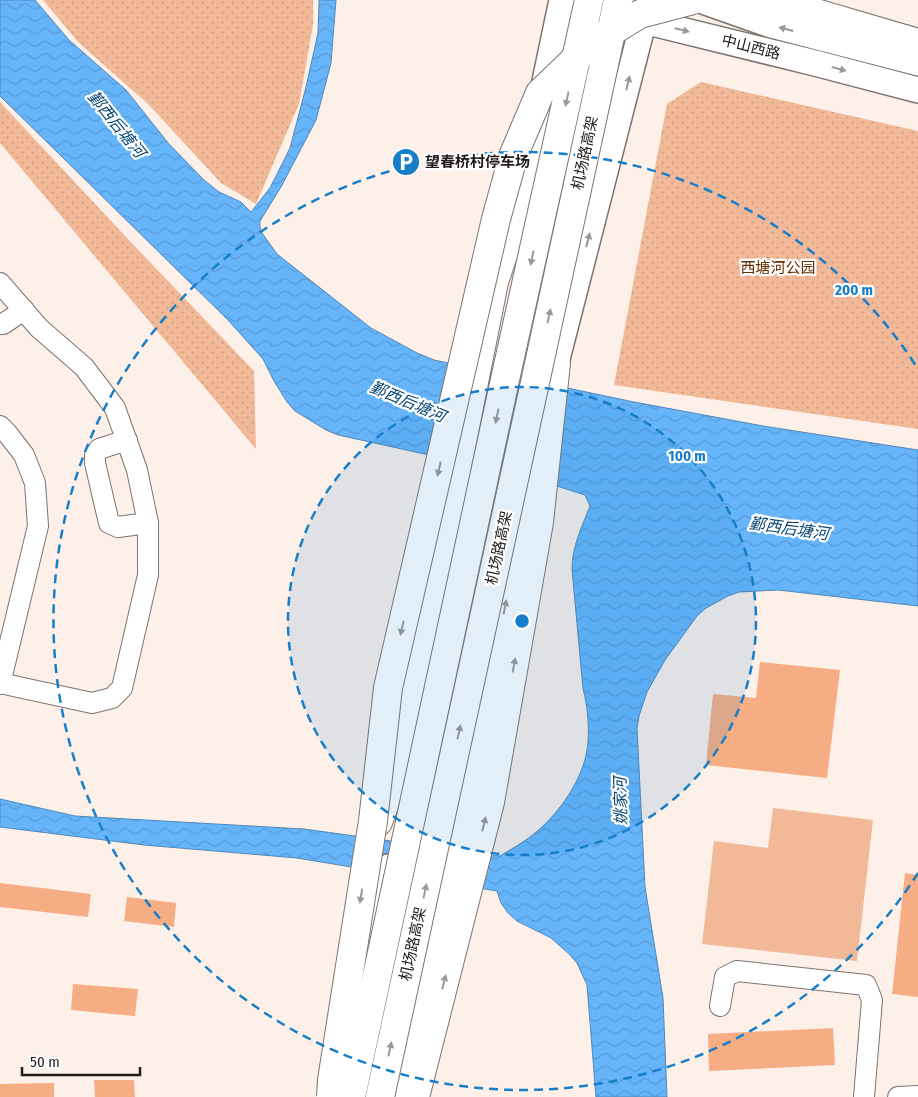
<svg xmlns="http://www.w3.org/2000/svg" width="918" height="1097" viewBox="0 0 918 1097" font-family="'Fira Sans Condensed','Noto Sans SC',sans-serif">
<style>
.grass{fill:url(#grass-dots)}
.garden{fill:#f2b998}
.water{fill:url(#water-waves);stroke:#5187b7}
.building{fill:#f6ad83}
.lines{fill:none;stroke-linecap:round;stroke-linejoin:round}
.minor-casing{stroke:#7e736d;stroke-width:22}
.major-casing{stroke:#7e736d;stroke-width:28}
.highway-casing{stroke:#7e736d;stroke-width:30}
.minor{stroke:#fff;stroke-width:20}
.major{stroke:#fff;stroke-width:25}
.highway{stroke:#fff;stroke-width:28}
.highway-bridge-casing{stroke:#7e736d;stroke-width:30;stroke-linecap:butt}
.highway-bridge{stroke:#fff;stroke-width:28}
.oneway{fill:#9b9898}
.ring{fill:none;stroke:#177ec9;stroke-width:2.5;stroke-dasharray:9 6}
.labels{text-anchor:middle;stroke-width:4.5;stroke-linejoin:round;paint-order:stroke}
.street-label{font-size:15px;fill:#201b19;stroke:#fff}
.poi-label{font-size:15px;font-weight:bold;fill:#201b19;stroke:#fff;text-anchor:start}
.park-label{font-size:15px;fill:#672e02;stroke:#fff}
.water-label{font-size:16px;font-style:italic;fill:#0a4774;stroke:#fff}
.centre{fill:#177ec9;stroke:#fff;stroke-width:2.5}
.ring-label{font-size:15px;text-anchor:middle;font-weight:bold;fill:#177ec9;stroke:#fff;stroke-width:4.5;stroke-linejoin:round;paint-order:stroke}
</style>
<defs>
<pattern id="grass-dots" width="8" height="8" patternUnits="userSpaceOnUse" patternTransform="scale(1.25)"><rect width="8" height="8" fill="#f2b998"/><path d="M2 2h.1M6 6h.1" fill="none" stroke="#cf9e82" stroke-width="1.8" stroke-linecap="round"/></pattern>
<pattern id="water-waves" width="16" height="10" patternUnits="userSpaceOnUse" patternTransform="scale(1.25)"><rect width="16" height="10" fill="#66b5fb"/><path d="M0 5q4-4 8 0t8 0" fill="none" stroke="#589bd7"/></pattern>
</defs>
<rect width="100%" height="100%" fill="#fcf0e9"/>
<g class="grass">
<path d="M43,0H313V25L299,104L256,204L221,183L148,104L79,43Z"/>
<path d="M701,82L918,131V429L614,385L667,104Z"/>
<path d="M0,102L126,237L254,371L256,449L0,143Z"/>
</g>
<path class="garden" d="M773,808L873,820L857,961L702,944L714,841L768,848Z"/>
<path class="water" d="M0,0H35L69,40L126,90L169,144L204,180L219,192L241,202L251,212L270,188L290,148L306,87L318,33L319,4V0H336L331,63L316,120L281,187L260,221V227L262,233L277,254L371,328L417,353L434,360L634,402L763,426L918,450V606L778,590L739,592L728,596L706,608L697,616L665,660L647,692L639,716L637,728L645,887L663,998L667,1097H596L587,985L577,963L569,954L551,938L517,921L508,913L501,903L497,891L297,858L144,845L0,827V799L75,816L304,829L500,856C515,847 531,838 544,825C563,807 583,777 587,750C590,734 588,705 583,689L572,569C572,546 582,527 590,506L585,495L525,476L338,435L326,430L295,411L287,402L274,381L263,359L228,320L0,96Z"/>
<g class="building">
<path d="M760,662L840,670L827,778L706,765L713,694L756,698Z"/>
<path d="M905,873L918,875V997L892,994Z"/>
<path d="M0,883L91,894L88,917L0,907Z"/>
<path d="M127,897L176,903L174,927L124,921Z"/>
<path d="M73,984L138,989L135,1016L71,1010Z"/>
<path d="M833,1028L835,1065L709,1071L708,1034Z"/>
<path d="M94,1080H134L135,1097H95Z"/>
<path d="M54,1083V1097H0V1084Z"/>
</g>
<g class="lines">
<defs>
<g id="minor">
<path d="M0,283L39,328L84,367L115,408L137,470L148,523V575L122,688L112,698L92,703L0,683"/>
<path d="M0,324H3L24,310"/>
<path d="M0,426L7,433L24,455L35,483L38,526L0,684"/>
<path d="M127,440L99,449L95,455V463L109,523L118,527L148,523"/>
<path d="M720,1006L725,977L737,971L866,985L872,1000L864,1097"/>
<path d="M898,1097L918,1096"/>
</g>
<g id="major">
<path d="M700,0L771,25L918,63"/>
<path d="M627,15L644,21L815,63L918,90"/>
<path d="M513,234L562,0"/>
<path d="M552,383L558,355L649,0"/>
<path d="M358,983L388,867"/>
<path d="M401,1097L460,826L536,459"/>
</g>
<g id="highway">
<path d="M746,0L785,4L918,43"/>
<path d="M378,822L396,772L494,282L517,213"/>
<path d="M415,1097L490,802L539,522L556,363"/>
</g>
</defs>
<use href="#minor" class="minor-casing"/>
<use href="#major" class="major-casing"/>
<use href="#highway" class="highway-casing"/>
<use href="#minor" class="minor"/>
<use href="#major" class="major"/>
<use href="#highway" class="highway"/>
<defs>
<g id="highway-bridge">
<path d="M331,1097L332,1080L373,821L388,688L496,219L514,154L540,93L592,43L640,14L693,0"/>
<path d="M351,1097L506,375L589,0"/>
<path d="M380,1097L618,0"/>
</g>
</defs>
<use href="#highway-bridge" class="highway-bridge-casing"/>
<use href="#highway-bridge" class="highway-bridge"/>
</g>
<defs><path id="oneway-solid" d="M-6-.8H1V-3.2L6.5 0L1 3.2V.8H-6Z" transform="scale(1.25)"/></defs>
<g class="oneway">
<use href="#oneway-solid" transform="translate(786 29) rotate(-165)"/>
<use href="#oneway-solid" transform="translate(682 30) rotate(14)"/>
<use href="#oneway-solid" transform="translate(839 69) rotate(15)"/>
<use href="#oneway-solid" transform="translate(628 83) rotate(-76)"/>
<use href="#oneway-solid" transform="translate(567 99) rotate(102)"/>
<use href="#oneway-solid" transform="translate(588 240) rotate(-76)"/>
<use href="#oneway-solid" transform="translate(532 258) rotate(102)"/>
<use href="#oneway-solid" transform="translate(549 316) rotate(-78)"/>
<use href="#oneway-solid" transform="translate(497 416) rotate(102)"/>
<use href="#oneway-solid" transform="translate(439 469) rotate(103)"/>
<use href="#oneway-solid" transform="translate(505 607) rotate(-79)"/>
<use href="#oneway-solid" transform="translate(402 628) rotate(103)"/>
<use href="#oneway-solid" transform="translate(514 665) rotate(-80)"/>
<use href="#oneway-solid" transform="translate(459 732) rotate(-78)"/>
<use href="#oneway-solid" transform="translate(484 824) rotate(-76)"/>
<use href="#oneway-solid" transform="translate(425 891) rotate(-78)"/>
<use href="#oneway-solid" transform="translate(361 896) rotate(99)"/>
<use href="#oneway-solid" transform="translate(444 982) rotate(-76)"/>
<use href="#oneway-solid" transform="translate(390 1049) rotate(-78)"/>
</g>
<circle cx="522" cy="621" r="234" fill="#177ec9" fill-opacity=".12"/>
<g class="ring">
<circle cx="522" cy="621" r="234"/>
<path d="M918 873A469 469 0 1 1 918 369"/>
</g>
<defs>
<symbol id="parking-disc" viewBox="-11 -11 22 22"><circle r="9.5" fill="#177ec9" stroke="#fff"/><path d="M-3.5-5.5H1a3.5 3.5 0 0 1 0 7H-1V5.5H-3.5ZM-1-3.4V-.6H.8a1.4 1.4 0 0 0 0-2.8Z" fill="#fff"/></symbol>
</defs>
<g fill-rule="evenodd">
<use href="#parking-disc" x="390" y="146" width="32" height="32"/>
</g>
<g class="labels">
<g class="street-label">
<text transform="translate(751 47) rotate(14)" y="5">中山西路</text>
<text transform="translate(585 153) rotate(-78)" y="5">机场路高架</text>
<text transform="translate(499 548) rotate(-78)" y="5">机场路高架</text>
<text transform="translate(413 944) rotate(-78)" y="5">机场路高架</text>
</g>
<g class="poi-label">
<text x="425" y="167">望春桥村停车场</text>
</g>
<g class="park-label">
<text x="778" y="273">西塘河公园</text>
</g>
<g class="water-label">
<text transform="translate(117 124) rotate(51)" y="6">鄞西后塘河</text>
<text transform="translate(408 401) rotate(23)" y="6">鄞西后塘河</text>
<text transform="translate(789 528) rotate(8)" y="6">鄞西后塘河</text>
<text transform="translate(620 801) rotate(-91)" y="6">姚家河</text>
</g>
</g>
<circle cx="522" cy="621" r="8" class="centre"/>
<g class="ring-label">
<text x="854" y="295">200 m</text>
<text x="687" y="461">100 m</text>
</g>
<path d="M22 1067v8h118v-8" fill="none" stroke="#201b19" stroke-width="2.5"/>
<text x="30" y="1067" font-size="15" fill="#201b19" stroke="#ffffff" stroke-width="4" paint-order="stroke">50 m</text>
</svg>
